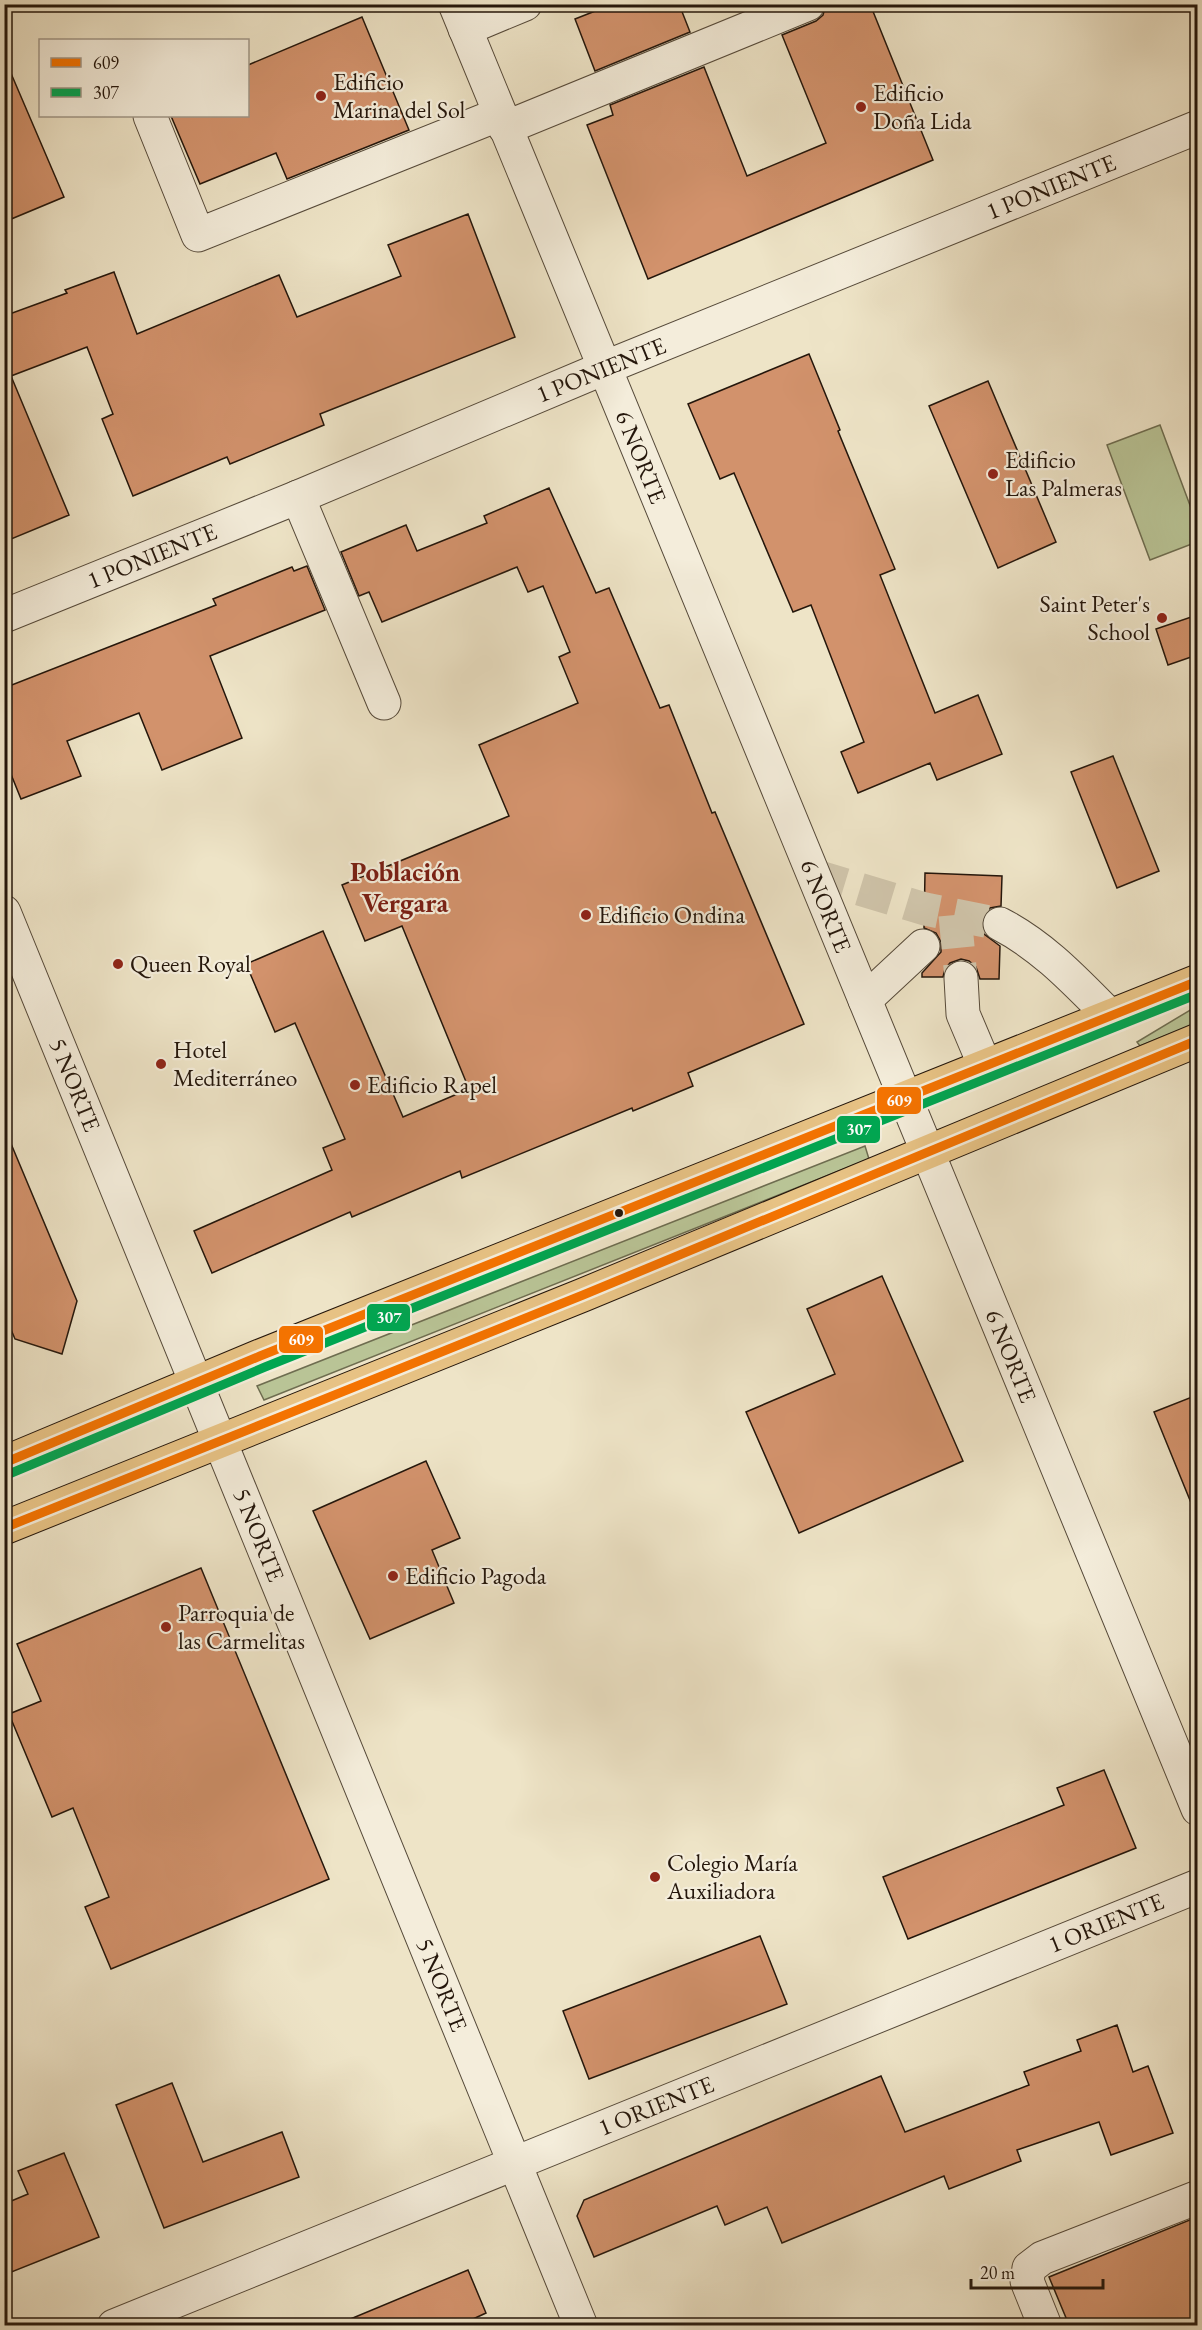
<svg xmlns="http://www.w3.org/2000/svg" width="1202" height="2330" viewBox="0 0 1202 2330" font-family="'EB Garamond',serif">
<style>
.green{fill:#b9c496;stroke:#6e6d50;stroke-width:1.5}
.building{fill:#d2926c;stroke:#24160b;stroke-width:1.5}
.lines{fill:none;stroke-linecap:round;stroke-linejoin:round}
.minor-tunnel{stroke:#d0c5ab;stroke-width:33;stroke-dasharray:33 16;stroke-linecap:butt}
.minor-casing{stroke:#564a3a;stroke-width:35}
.major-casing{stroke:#24160b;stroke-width:35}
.minor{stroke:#f4eddb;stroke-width:33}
.major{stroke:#e7c284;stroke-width:33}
.bus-1-casing{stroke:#f4eddb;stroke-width:14}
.bus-2-casing{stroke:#f4eddb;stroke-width:14}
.bus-1{stroke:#f47301;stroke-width:9}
.bus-2{stroke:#00a651;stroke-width:9}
.poi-dot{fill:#8f2418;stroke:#f4eddb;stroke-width:2}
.bus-dot{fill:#24160b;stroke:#f4eddb;stroke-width:2}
.labels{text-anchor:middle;stroke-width:4.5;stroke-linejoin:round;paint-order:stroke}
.poi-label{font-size:24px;fill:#24160b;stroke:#f4eddb;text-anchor:start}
.street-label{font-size:24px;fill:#24160b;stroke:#f4eddb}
.quarter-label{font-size:27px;font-weight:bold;fill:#7a1f14;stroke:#f4eddb}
.line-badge{stroke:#f4eddb;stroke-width:2}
.badge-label{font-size:16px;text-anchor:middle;font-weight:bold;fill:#fff}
</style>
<rect width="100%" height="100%" fill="#eee4c7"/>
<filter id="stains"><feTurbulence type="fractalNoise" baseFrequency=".00333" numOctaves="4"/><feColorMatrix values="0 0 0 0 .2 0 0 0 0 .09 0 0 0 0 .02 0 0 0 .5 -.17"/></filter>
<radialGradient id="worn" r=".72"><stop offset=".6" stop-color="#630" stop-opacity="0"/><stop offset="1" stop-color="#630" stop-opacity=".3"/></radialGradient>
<g class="green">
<path d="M1160,425L1197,524V542L1150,560L1107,445Z"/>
<path d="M1197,1006V1023L1140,1046L1137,1042Z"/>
<path d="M865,1146L869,1159L264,1400L257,1386Z"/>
</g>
<g class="building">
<path d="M613,4H679L690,32L595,71L575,19Z"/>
<path d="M826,4H870L933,160L648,279L587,125L613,115L610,105L704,67L747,176L826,143L782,35L816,21L823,15Z"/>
<path d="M362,17L409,130L287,179L276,153L200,184L171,116H248V65Z"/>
<path d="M4,57L64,197L4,222Z"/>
<path d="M468,214L515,337L320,414L324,425L230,464L227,457L133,496L102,419L113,414L87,347L11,376L69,515L4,542V316L67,293L65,290L114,272L137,334L279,275L297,317L401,276L388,245Z"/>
<path d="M809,354L840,430L838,431L895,569L880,575L935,713L978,695L1002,754L937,780L930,763L858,793L841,752L864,742L811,605L793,612L734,473L720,479L688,404Z"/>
<path d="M988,381L1056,542L998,568L929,406Z"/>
<path d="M549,488L596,593L609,588L660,708L669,705L712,813L715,812L804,1024L688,1073L693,1086L633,1111L632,1108L462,1178L460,1171L352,1217L350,1212L212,1273L194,1231L332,1170L323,1148L345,1139L295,1023L275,1032L246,964L323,931L403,1117L469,1089L402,926L365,941L342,885L509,816L479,745L578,703L559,657L570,652L543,586L528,592L517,567L382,622L369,592L359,596L341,552L406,525L417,551L487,523L484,516Z"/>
<path d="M307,566L325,610L210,656L242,738L162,770L139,713L67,741L81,776L21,799L4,757V688L216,605L213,599L292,567L294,571Z"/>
<path d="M1197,615V655L1168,665L1156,629Z"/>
<path d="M1113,756L1159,871L1117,888L1071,772Z"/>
<path d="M925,873L1002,876L1001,906L990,908L984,915L981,923L984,934L1000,946L999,979H980L976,967L969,961L961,959L950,963L945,969L943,977H922V973L941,952V942L936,933L924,928Z"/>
<path d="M4,1127L77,1301L62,1354L15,1339L4,1313Z"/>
<path d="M882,1276L963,1461L799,1533L746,1412L835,1374L807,1309Z"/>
<path d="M1197,1395V1515H1196L1154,1412Z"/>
<path d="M426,1461L460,1538L432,1550L454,1603L370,1639L313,1511Z"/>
<path d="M201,1568L329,1879L111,1969L85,1907L109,1897L73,1808L52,1817L9,1714L41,1701L17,1644Z"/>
<path d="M1104,1770L1136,1848L908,1939L883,1877L1064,1805L1057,1788Z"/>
<path d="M760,1936L787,2004L589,2079L563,2011Z"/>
<path d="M1117,2025L1133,2072L1148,2066L1173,2133L1111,2155L1099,2122L1017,2150L1021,2161L949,2189L944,2176L782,2243L767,2207L725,2225L717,2206L594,2257L577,2216L584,2200L881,2076L905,2132L1029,2085L1024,2072L1081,2051L1077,2040Z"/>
<path d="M172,2083L203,2162L282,2132L299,2177L164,2228L116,2105Z"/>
<path d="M64,2153L99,2237L4,2275V2204L28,2194L18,2171Z"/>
<path d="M1197,2217V2325H1069L1049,2277Z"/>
<path d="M468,2270L486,2313L460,2325H336Z"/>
</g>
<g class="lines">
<g class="minor-tunnel">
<path d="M813,875L925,909L1000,924"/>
<path d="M955,915L961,978"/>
</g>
<defs>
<g id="minor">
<path d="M455,4L1198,1809"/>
<path d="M465,29L525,4"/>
<path d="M150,116L198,235L500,114"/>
<path d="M505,128L808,4"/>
<path d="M298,497L384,703"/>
<path d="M4,616L298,497L604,368L1198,127"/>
<path d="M4,912L581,2326"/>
<path d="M1000,924C1044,947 1075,981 1110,1016"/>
<path d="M961,978L963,1014L985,1066"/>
<path d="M865,1000L923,946"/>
<path d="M114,2326L1198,1886"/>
<path d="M1045,2326L1027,2281L1029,2268L1042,2258L1198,2197"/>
</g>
<g id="major">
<path d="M4,1463L260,1356L1198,981"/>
<path d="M4,1528L583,1295L1198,1040"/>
</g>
</defs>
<use href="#minor" class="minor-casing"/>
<use href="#major" class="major-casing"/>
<use href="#minor" class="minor"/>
<use href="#major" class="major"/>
<defs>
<g id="bus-1">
<path d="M4,1463L260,1356L1198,981"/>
<path d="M4,1528L583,1295L1198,1040"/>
</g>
<path id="bus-2" d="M9,1474L265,1367L1198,994"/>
</defs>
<use href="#bus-1" class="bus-1-casing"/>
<use href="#bus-2" class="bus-2-casing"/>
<use href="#bus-1" class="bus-1"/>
<use href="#bus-2" class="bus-2"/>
</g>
<g class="poi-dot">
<circle cx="321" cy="96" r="6"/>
<circle cx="861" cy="107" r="6"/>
<circle cx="993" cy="474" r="6"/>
<circle cx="1162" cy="618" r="6"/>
<circle cx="586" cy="915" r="6"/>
<circle cx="118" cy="964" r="6"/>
<circle cx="161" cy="1064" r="6"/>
<circle cx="355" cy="1085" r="6"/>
<circle cx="393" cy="1576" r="6"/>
<circle cx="166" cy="1627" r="6"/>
<circle cx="655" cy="1877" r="6"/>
</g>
<circle class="bus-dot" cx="619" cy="1213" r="5"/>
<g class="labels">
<g class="poi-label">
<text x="333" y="90">Edificio<tspan x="333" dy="28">Marina del Sol</tspan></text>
<text x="873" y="101">Edificio<tspan x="873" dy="28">Doña Lida</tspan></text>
<text x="1005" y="468">Edificio<tspan x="1005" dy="28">Las Palmeras</tspan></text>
<text x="1150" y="612" text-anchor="end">Saint Peter's<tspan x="1150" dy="28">School</tspan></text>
<text x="598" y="923">Edificio Ondina</text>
<text x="130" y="972">Queen Royal</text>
<text x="173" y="1058">Hotel<tspan x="173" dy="28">Mediterráneo</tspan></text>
<text x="367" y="1093">Edificio Rapel</text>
<text x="405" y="1584">Edificio Pagoda</text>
<text x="178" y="1621">Parroquia de<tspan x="178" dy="28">las Carmelitas</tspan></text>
<text x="667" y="1871">Colegio María<tspan x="667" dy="28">Auxiliadora</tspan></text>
</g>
<g class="street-label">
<text transform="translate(1051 187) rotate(-22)" y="8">1 PONIENTE</text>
<text transform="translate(601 370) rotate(-22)" y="8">1 PONIENTE</text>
<text transform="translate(641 457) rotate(68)" y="8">6 NORTE</text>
<text transform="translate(152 556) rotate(-22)" y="8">1 PONIENTE</text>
<text transform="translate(826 906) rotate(68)" y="8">6 NORTE</text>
<text transform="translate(75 1085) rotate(68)" y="8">5 NORTE</text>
<text transform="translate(1011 1356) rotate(68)" y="8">6 NORTE</text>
<text transform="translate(259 1535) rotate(68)" y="8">5 NORTE</text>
<text transform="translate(1106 1923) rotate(-22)" y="8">1 ORIENTE</text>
<text transform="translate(442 1985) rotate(68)" y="8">5 NORTE</text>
<text transform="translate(656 2106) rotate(-22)" y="8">1 ORIENTE</text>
</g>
<g class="quarter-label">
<text x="405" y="881">Población<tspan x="405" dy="31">Vergara</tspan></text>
</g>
</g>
<g class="line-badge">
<rect x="876" y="1086" width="46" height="29" rx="6" fill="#f47301"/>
<rect x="836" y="1115" width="45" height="29" rx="6" fill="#00a651"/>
<rect x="366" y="1303" width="45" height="29" rx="6" fill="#00a651"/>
<rect x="278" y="1325" width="46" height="29" rx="6" fill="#f47301"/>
</g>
<g class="badge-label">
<text x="899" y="1106">609</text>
<text x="859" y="1135">307</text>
<text x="389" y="1323">307</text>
<text x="301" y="1345">609</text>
</g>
<rect width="1202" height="2330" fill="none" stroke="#eee4c7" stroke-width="24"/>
<rect x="6" y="6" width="1190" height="2318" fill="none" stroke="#24160b" stroke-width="3"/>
<rect x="12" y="12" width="1178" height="2306" fill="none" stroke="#24160b" stroke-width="1.5"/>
<rect x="39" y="39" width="210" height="78" fill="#f4eddb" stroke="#a19788" stroke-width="1.5"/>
<rect x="51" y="58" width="30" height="9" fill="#f47301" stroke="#a19788" stroke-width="1.5"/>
<text x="93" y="69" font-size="18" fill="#24160b">609</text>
<rect x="51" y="88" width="30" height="9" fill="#00a651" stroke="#a19788" stroke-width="1.5"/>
<text x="93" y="99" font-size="18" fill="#24160b">307</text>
<path d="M971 2279v9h132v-9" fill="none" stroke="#24160b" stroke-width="3"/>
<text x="980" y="2279" font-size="18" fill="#24160b" stroke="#f4eddb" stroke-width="4.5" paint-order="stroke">20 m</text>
<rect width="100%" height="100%" filter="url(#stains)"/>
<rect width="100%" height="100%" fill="url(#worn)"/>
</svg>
